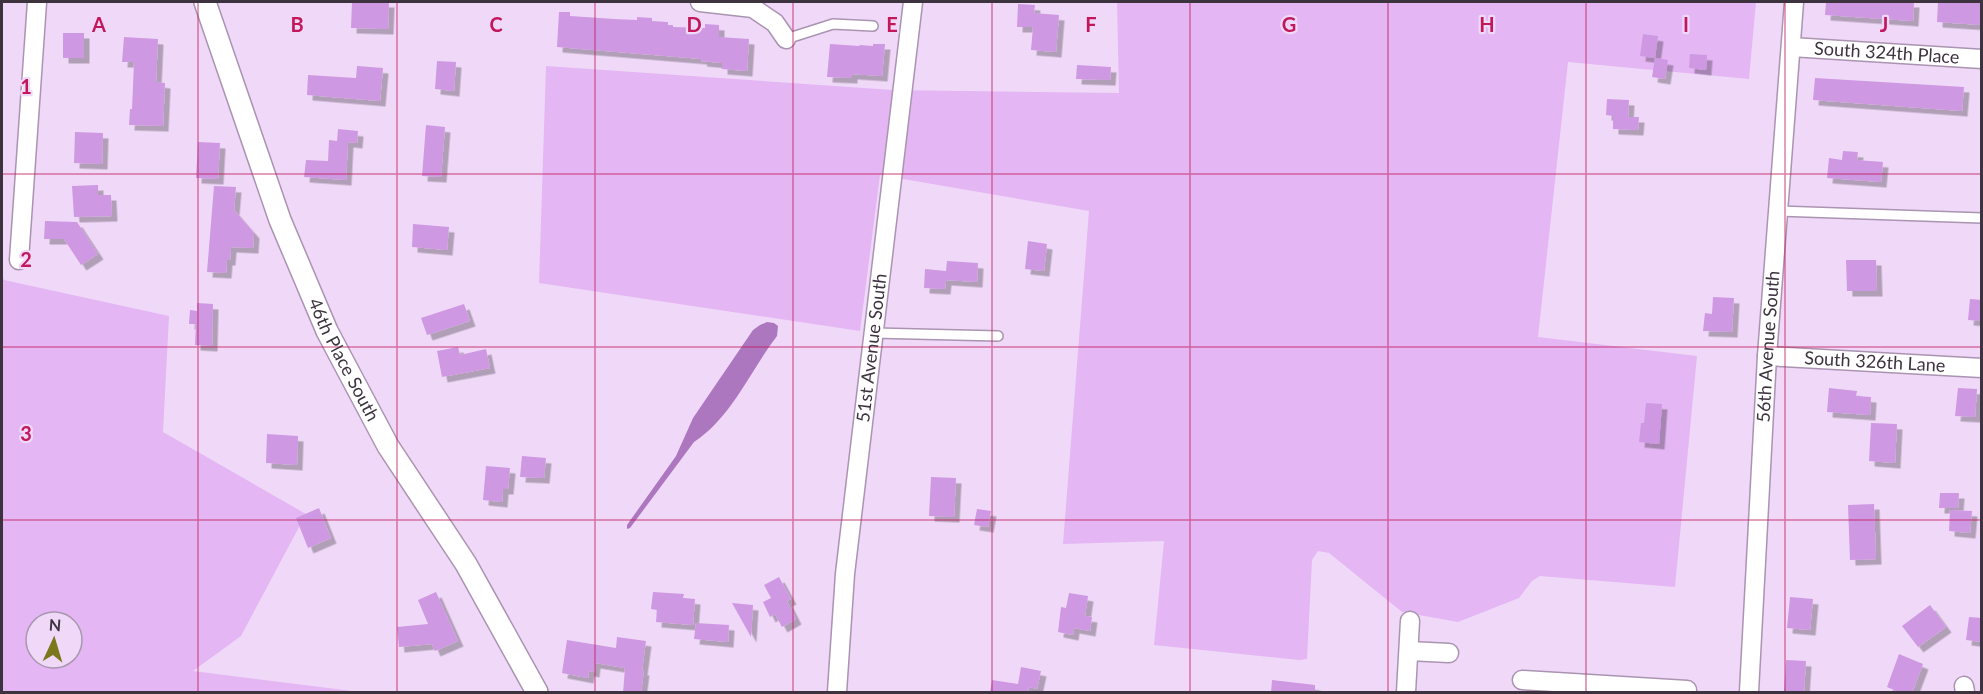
<svg xmlns="http://www.w3.org/2000/svg" width="1983" height="694" viewBox="0 0 1983 694" font-family="Lato,sans-serif">
<style>
.green{fill:#e4b6f4;fill-rule:evenodd}
.water{fill:#ad77bf}
.building{fill:#cf98e2;filter:url(#shadow)}
.lines{fill:none;stroke-linecap:round;stroke-linejoin:round}
.service-casing{stroke:#aa94b1;stroke-width:12}
.minor-casing{stroke:#aa94b1;stroke-width:21}
.tertiary-casing{stroke:#aa94b1;stroke-width:24}
.service{stroke:#fff;stroke-width:9}
.minor{stroke:#fff;stroke-width:18}
.tertiary{stroke:#fff;stroke-width:21}
.grid{fill:none;stroke:#c2185b;stroke-width:1.5;stroke-opacity:0.55}
.labels{text-anchor:middle;stroke-width:4.5;stroke-linejoin:round;paint-order:stroke}
.street-label{font-size:18px;fill:#3c333f;stroke:#f0d9f8}
.grid-label{font-size:20px;text-anchor:middle;font-weight:bold;fill:#c2185b;stroke:#f0d9f8;stroke-width:4.5;stroke-linejoin:round;paint-order:stroke}
</style>
<defs>
<filter id="shadow"><feDropShadow dx="5.5" dy="5.5" stdDeviation="0" flood-color="#0004"/></filter>
</defs>
<rect width="100%" height="100%" fill="#f0d9f8"/>
<g class="green">
<path d="M1117,2H1756L1749,79L1568,62L1538,337L1697,356L1675,587L1540,576L1532,581L1519,598L1458,622L1402,612L1329,553L1318,551L1312,560L1307,659L1299,660L1154,645L1164,541L1063,544L1089,211L880,175L860,331L539,283L546,66L893,90L1119,93Z"/>
<path d="M2,275L4,280L169,316L163,432L306,514L241,636L193,671L360,692H2ZM36,622H72V658H36Z"/>
</g>
<path class="water" d="M767,322L774,323L778,326L777,336C750,371 732,417 694,442L630,528L627,529V525L676,456L693,418L753,330L760,325Z"/>
<g class="building">
<path d="M352,2H389L388,29L351,28Z"/>
<path d="M1826,2H1914L1913,21L1825,15Z"/>
<path d="M1938,2H1982V25L1937,22Z"/>
<path d="M1018,4L1035,5L1034,13L1059,15L1056,52L1031,50L1033,27H1017Z"/>
<path d="M559,12H570V16L615,19L637,20V17L652,18V21L668,22V25H673V27L705,28V24L719,25V37L749,39L747,71L722,69V63L701,61L702,59L557,47Z"/>
<rect x="63" y="33" width="21" height="25"/>
<path d="M1643,34L1658,36L1655,58L1640,56Z"/>
<path d="M124,37L158,39L156,82L165,83L163,126L129,125L130,109H132L134,62H122Z"/>
<path d="M830,44L859,46L860,45L873,46V44H885L882,76L852,74V78L827,77Z"/>
<path d="M1690,54L1707,55L1706,70L1689,68Z"/>
<path d="M1655,58L1668,60L1665,79L1652,77Z"/>
<path d="M437,61L456,62L454,91L435,89Z"/>
<path d="M1077,65L1111,67L1110,80L1076,79Z"/>
<path d="M357,66L383,68L380,101L307,95L308,75L356,78Z"/>
<path d="M1815,78L1964,87L1962,111L1813,100Z"/>
<path d="M1607,99L1629,100L1628,117H1639L1638,130L1613,129V116L1606,115Z"/>
<path d="M426,125L445,127L441,177L422,176Z"/>
<path d="M338,129L358,131L357,143L348,142L346,180L304,177L306,160L328,161L329,140L337,141Z"/>
<path d="M75,132L103,133L102,164L74,163Z"/>
<path d="M198,142L220,143L218,179L196,178Z"/>
<path d="M1843,151L1858,152L1857,160L1883,162L1881,182L1827,178L1829,158L1842,160Z"/>
<path d="M98,185V195H111L112,216L74,217L72,186Z"/>
<path d="M214,186L236,187L234,210L254,233L253,248L231,247L230,260H227L226,273L207,272Z"/>
<path d="M45,221L77,222L98,254L81,265L64,239H44Z"/>
<path d="M413,224L449,227L447,250L412,247Z"/>
<path d="M1028,241L1047,244L1044,271L1025,269Z"/>
<path d="M1846,260H1876L1877,291H1847Z"/>
<path d="M947,261L978,263L977,282L946,280L945,289L924,288L925,269L946,271Z"/>
<path d="M1713,297L1734,298L1732,332L1703,331L1705,313L1712,314Z"/>
<path d="M1970,299L1982,300V321L1968,320Z"/>
<path d="M197,303L213,304L212,346L195,345L196,324H189L190,310L197,311Z"/>
<path d="M464,304L470,321L427,335L421,318Z"/>
<path d="M458,347L460,355L486,349L490,368L442,377L437,351Z"/>
<path d="M1829,388L1857,391L1856,396L1871,397L1870,415L1827,412Z"/>
<path d="M1958,388L1977,389L1975,417L1955,416Z"/>
<path d="M1646,403L1662,404L1659,444L1639,442L1641,423H1644Z"/>
<path d="M1871,423L1897,424L1895,463L1869,461Z"/>
<path d="M267,434L298,436L297,465L266,463Z"/>
<path d="M522,456L546,458L544,478L520,477Z"/>
<path d="M486,466L510,468L508,489H503L502,502L483,500Z"/>
<path d="M931,477L956,478L954,517L929,516Z"/>
<path d="M1940,493H1959L1958,508H1939Z"/>
<path d="M1874,504L1876,559L1850,560L1848,505Z"/>
<path d="M319,508L331,538L308,548L296,518Z"/>
<path d="M977,509L991,511L988,527L974,525Z"/>
<path d="M1950,510L1972,511L1970,533L1949,531Z"/>
<path d="M779,577L791,599L787,601L796,619L782,627L775,614L770,617L763,602L771,598L764,585Z"/>
<path d="M436,592L458,641L435,651L432,644L399,647L397,627L428,624L418,600Z"/>
<path d="M653,592L684,594L683,598L695,599L693,625L656,622L657,610L651,609Z"/>
<path d="M1069,593L1088,596L1085,616L1092,617L1090,631L1074,628L1073,635L1058,632L1061,607L1066,608Z"/>
<path d="M1790,597L1813,599L1810,630L1787,628Z"/>
<path d="M732,603L753,605L751,637Z"/>
<path d="M1930,605L1946,627L1918,647L1902,626Z"/>
<path d="M1969,617L1982,618V642L1966,640Z"/>
<path d="M696,623L729,625L728,642L694,639Z"/>
<path d="M617,637L646,641L642,670H644L641,693H623L625,668L595,663L594,672L589,671L588,678L562,673L567,640L616,648Z"/>
<path d="M1899,654L1923,664L1912,693H1901L1887,687Z"/>
<path d="M1786,660L1806,661L1804,692L1784,691Z"/>
<path d="M1021,667L1041,671L1037,689L1029,687L1028,693H990L992,680L1018,684Z"/>
<path d="M1272,680L1315,685V693H1271Z"/>
</g>
<g class="lines">
<defs>
<g id="service">
<path d="M786,39L833,24L873,26"/>
<path d="M1778,211L1982,218"/>
<path d="M874,333L998,336"/>
</g>
<g id="minor">
<path d="M700,2L753,8L775,23L786,39"/>
<path id="s1" d="M1791,47L1982,59"/>
<path d="M19,260L37,2"/>
<path id="s2" d="M1767,356L1982,368"/>
<path d="M1409,651L1449,653"/>
<path d="M1522,680L1687,690"/>
<path d="M1964,686L1965,692"/>
<path id="s3" d="M837,692L845,574L913,2"/>
<path d="M1406,692L1410,621"/>
<path id="s4" d="M1749,692L1767,356L1794,2"/>
</g>
<g id="tertiary">
<path id="s5" d="M205,2L280,220L327,331L388,446L466,564L537,692"/>
</g>
</defs>
<use href="#service" class="service-casing"/>
<use href="#minor" class="minor-casing"/>
<use href="#tertiary" class="tertiary-casing"/>
<use href="#service" class="service"/>
<use href="#minor" class="minor"/>
<use href="#tertiary" class="tertiary"/>
</g>
<path class="grid" d="M198,2V692M397,2V692M595,2V692M793,2V692M992,2V692M1190,2V692M1388,2V692M1586,2V692M1785,2V692M2,174H1982M2,347H1982M2,520H1982"/>
<g class="labels">
<g class="street-label">
<text dy="6" stroke="none"><textPath href="#s1" startOffset="96">South 324th Place</textPath></text>
<text dy="6" stroke="none"><textPath href="#s3" startOffset="346">51st Avenue South</textPath></text>
<text dy="6" stroke="none"><textPath href="#s4" startOffset="346">56th Avenue South</textPath></text>
<text dy="6" stroke="none"><textPath href="#s5" startOffset="384">46th Place South</textPath></text>
<text dy="6" stroke="none"><textPath href="#s2" startOffset="108">South 326th Lane</textPath></text>
</g>
</g>
<g class="grid-label">
<text x="99" y="32">A</text>
<text x="297" y="32">B</text>
<text x="496" y="32">C</text>
<text x="694" y="32">D</text>
<text x="892" y="32">E</text>
<text x="1091" y="32">F</text>
<text x="1289" y="32">G</text>
<text x="1487" y="32">H</text>
<text x="1686" y="32">I</text>
<text x="1884" y="32">J</text>
<text x="26" y="94">1</text>
<text x="26" y="267">2</text>
<text x="26" y="441">3</text>
</g>
<rect width="1983" height="694" fill="none" stroke="#3c333f" stroke-width="6"/>
<g transform="translate(54 640) rotate(4)"><circle r="28" fill="#f0d9f8" stroke="#a897ae" stroke-width="1.5"/>
<path d="M0-4.5L10 22L0 15L-10 22Z" fill="#7a771d"/>
<text y="-9" font-size="16" font-weight="bold" text-anchor="middle" fill="#3c333f">N</text>
</g>
</svg>
